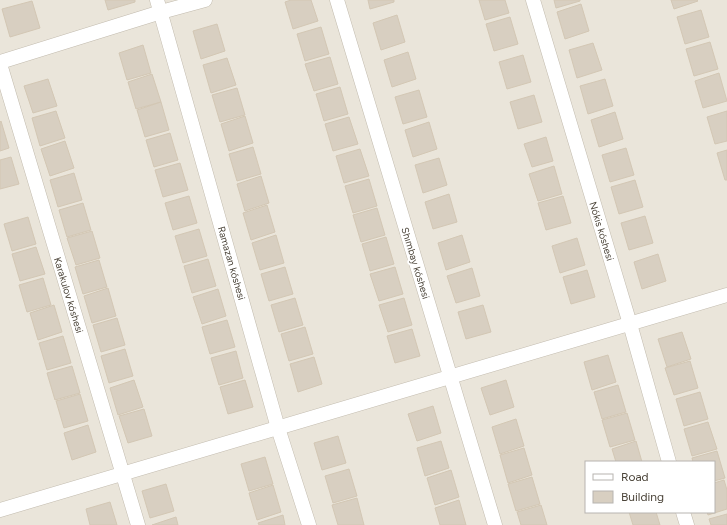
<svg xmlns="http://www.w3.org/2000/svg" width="727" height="525" viewBox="0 0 727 525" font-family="Figtree,sans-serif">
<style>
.residential{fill:#eae5da;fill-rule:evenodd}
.building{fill:#d8cfc1;stroke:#d3c7b4}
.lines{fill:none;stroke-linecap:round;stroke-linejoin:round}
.street-casing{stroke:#c2bbae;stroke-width:15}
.street{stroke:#fff;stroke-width:14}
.labels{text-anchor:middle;stroke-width:4;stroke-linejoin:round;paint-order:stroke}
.street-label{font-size:10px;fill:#4b4439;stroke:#fff}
</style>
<rect width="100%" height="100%" fill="#f6f3ec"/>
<path class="residential" d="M0,0H727V525H0ZM586,462H714V512H586Z"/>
<g class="building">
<path d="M105,0H135V2L108,10Z"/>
<path d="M291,0H311L318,21L293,29L285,2Z"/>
<path d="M368,0H394V2L370,9Z"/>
<path d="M479,0H505L509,13L485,20Z"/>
<path d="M554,0H580V1L556,8Z"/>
<path d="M671,0H697L698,1L674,9Z"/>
<path d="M32,1L40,28L10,37L2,9Z"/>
<path d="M581,4L589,31L565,39L557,12Z"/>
<path d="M701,10L709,37L685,44L677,17Z"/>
<path d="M397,15L405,42L381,50L373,23Z"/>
<path d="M510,17L518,44L494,51L486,24Z"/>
<path d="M217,24L225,51L201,59L193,31Z"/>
<path d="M321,27L329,54L305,61L297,34Z"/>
<path d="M710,42L718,69L694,76L686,49Z"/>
<path d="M593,43L602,70L577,78L569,50Z"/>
<path d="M143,45L151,73L127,80L119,53Z"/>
<path d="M408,52L416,79L392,87L384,60Z"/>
<path d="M523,55L531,82L507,89L499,62Z"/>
<path d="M330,57L338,84L314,91L305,64Z"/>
<path d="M227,58L236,85L211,93L203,65Z"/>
<path d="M719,73L727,101L703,108L695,81Z"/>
<path d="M152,74L161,102L136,109L128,82Z"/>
<path d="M48,79L57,106L33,113L24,86Z"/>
<path d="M605,79L613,106L588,114L580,86Z"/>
<path d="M340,87L348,114L324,121L316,94Z"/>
<path d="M237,88L245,115L220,122L212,95Z"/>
<path d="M419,90L427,117L403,124L395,97Z"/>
<path d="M534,95L542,122L518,129L510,102Z"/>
<path d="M161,102L169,130L145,137L137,110Z"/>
<path d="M56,111L65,138L40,146L32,118Z"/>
<path d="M727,111V141L715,144L707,117Z"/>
<path d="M615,112L623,139L599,147L591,120Z"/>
<path d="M245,116L253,143L229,151L221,124Z"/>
<path d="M349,117L358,144L333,151L325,124Z"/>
<path d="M1,121L9,148L0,151V122Z"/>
<path d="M429,122L437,149L413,157L405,130Z"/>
<path d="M170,133L178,160L154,167L146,140Z"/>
<path d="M546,137L553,161L532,167L524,144Z"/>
<path d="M65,141L74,168L50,176L41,149Z"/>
<path d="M253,147L261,174L237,181L229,154Z"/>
<path d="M626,148L634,175L610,182L602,155Z"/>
<path d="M360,149L369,176L344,183L336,156Z"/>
<path d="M727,150V180H725L717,153Z"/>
<path d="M11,157L19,184L0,189V160Z"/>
<path d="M439,158L447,185L423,193L415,165Z"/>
<path d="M180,163L188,190L163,197L155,170Z"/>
<path d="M554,166L562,194L538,201L529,174Z"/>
<path d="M74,173L82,200L58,207L50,180Z"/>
<path d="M261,176L269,203L245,211L237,184Z"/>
<path d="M369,179L377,206L353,213L345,186Z"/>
<path d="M635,180L643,207L619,214L611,187Z"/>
<path d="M449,194L457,222L433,229L425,202Z"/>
<path d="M189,196L197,223L173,230L165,203Z"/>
<path d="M563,196L571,223L546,230L538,203Z"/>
<path d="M83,203L91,230L67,237L59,210Z"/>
<path d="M267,205L275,232L251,240L243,213Z"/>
<path d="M377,208L385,235L361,242L353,215Z"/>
<path d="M645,216L653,243L629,250L621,223Z"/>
<path d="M28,217L36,244L12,251L4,224Z"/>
<path d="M199,229L207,256L183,263L175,236Z"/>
<path d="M92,231L100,258L76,265L67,238Z"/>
<path d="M276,235L284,263L260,270L252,243Z"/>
<path d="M462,235L470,262L446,270L438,243Z"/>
<path d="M386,237L394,264L370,271L362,244Z"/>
<path d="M577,238L585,265L560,273L552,246Z"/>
<path d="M36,247L45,274L20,281L12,254Z"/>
<path d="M658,254L666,281L642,289L634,262Z"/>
<path d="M208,259L216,286L192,293L184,266Z"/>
<path d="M99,260L107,287L83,294L75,267Z"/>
<path d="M285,267L293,294L269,301L261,274Z"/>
<path d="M395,267L403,294L379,301L370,274Z"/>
<path d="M472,268L480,296L456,303L447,276Z"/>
<path d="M587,270L595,297L571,304L563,277Z"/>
<path d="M43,278L51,305L27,312L19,285Z"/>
<path d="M108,288L116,316L92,323L84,296Z"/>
<path d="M218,289L226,316L202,324L193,297Z"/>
<path d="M295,298L303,325L279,332L271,305Z"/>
<path d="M404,298L412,325L388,332L379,305Z"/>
<path d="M54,305L62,332L38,340L30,313Z"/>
<path d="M483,305L491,332L466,339L458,312Z"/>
<path d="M117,318L125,345L101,352L93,325Z"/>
<path d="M227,320L235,347L210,354L202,327Z"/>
<path d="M305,327L313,354L289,361L281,334Z"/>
<path d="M412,329L420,356L395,363L387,336Z"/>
<path d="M682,332L691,359L667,367L658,339Z"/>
<path d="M63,336L71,363L47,370L39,343Z"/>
<path d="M125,349L133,376L109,383L101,356Z"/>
<path d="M236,351L243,378L219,385L211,358Z"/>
<path d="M608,355L616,382L592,390L584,362Z"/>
<path d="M314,357L322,384L298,392L290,364Z"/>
<path d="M690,361L698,388L674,395L665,368Z"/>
<path d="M72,366L80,393L55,400L47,373Z"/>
<path d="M134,380L143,407L118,415L110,388Z"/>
<path d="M245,380L253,407L228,414L220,387Z"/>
<path d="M506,380L514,407L490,415L481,388Z"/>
<path d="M618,385L626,412L602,419L594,392Z"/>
<path d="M700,392L708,419L684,426L676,399Z"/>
<path d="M80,394L88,421L64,428L56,401Z"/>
<path d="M433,406L441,433L417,441L408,414Z"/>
<path d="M144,409L152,436L128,443L119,416Z"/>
<path d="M627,413L635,440L610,447L602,420Z"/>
<path d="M516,419L524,446L500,454L492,427Z"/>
<path d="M708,422L717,449L692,456L684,429Z"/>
<path d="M88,425L96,452L72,460L64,433Z"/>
<path d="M338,436L346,463L322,470L314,443Z"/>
<path d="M441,441L449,468L425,476L417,448Z"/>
<path d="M636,441L642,462H616L612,449Z"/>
<path d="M524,448L532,475L508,483L500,455Z"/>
<path d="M717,451L725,478L714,481V462H693L692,458Z"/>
<path d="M265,457L273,484L249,491L241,464Z"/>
<path d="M349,469L357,496L333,503L325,476Z"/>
<path d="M451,470L459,497L435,505L427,478Z"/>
<path d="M532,477L540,504L516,511L508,484Z"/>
<path d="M724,480L727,490V509L708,515L707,512H714V483Z"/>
<path d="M166,484L174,511L150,518L142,491Z"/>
<path d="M273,485L281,512L257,520L249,493Z"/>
<path d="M357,498L364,525H338L332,505Z"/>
<path d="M459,500L466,525H440L435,508Z"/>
<path d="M110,502L117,525H90L86,509Z"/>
<path d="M541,505L547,525H521L517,512Z"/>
<path d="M629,512H656L660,525H633Z"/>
<path d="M727,514V525H711L709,519Z"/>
<path d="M283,515L285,525H259L258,523Z"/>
<path d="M176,517L178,525H152Z"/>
</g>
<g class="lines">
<defs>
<g id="street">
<path d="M157,0L278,428L309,525"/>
<path d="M337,0L495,525"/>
<path d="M533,0L630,324L669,462"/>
<path d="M0,62L161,12L205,0"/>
<path d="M0,64L138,525"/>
<path d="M0,510L727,295"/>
<path d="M683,512L687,525"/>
</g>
</defs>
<use href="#street" class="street-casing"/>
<use href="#street" class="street"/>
</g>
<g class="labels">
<g class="street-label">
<text transform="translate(602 231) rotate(73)" y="4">Nókis kóshesi</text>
<text transform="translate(232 263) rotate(74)" y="4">Ramazan kóshesi</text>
<text transform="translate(416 263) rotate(73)" y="4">Shımbay kóshesi</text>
<text transform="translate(69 295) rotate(73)" y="4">Karakulov kóshesi</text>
</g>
</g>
<rect x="585" y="461" width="130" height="52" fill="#ffffff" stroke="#b7b4b0"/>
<rect x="593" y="474" width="20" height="6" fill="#ffffff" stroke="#b7b4b0"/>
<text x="621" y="481" font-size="12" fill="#4b4439">Road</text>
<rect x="593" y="491" width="20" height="12" fill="#d8cfc1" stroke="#b7b4b0"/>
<text x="621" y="501" font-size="12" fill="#4b4439">Building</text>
</svg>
